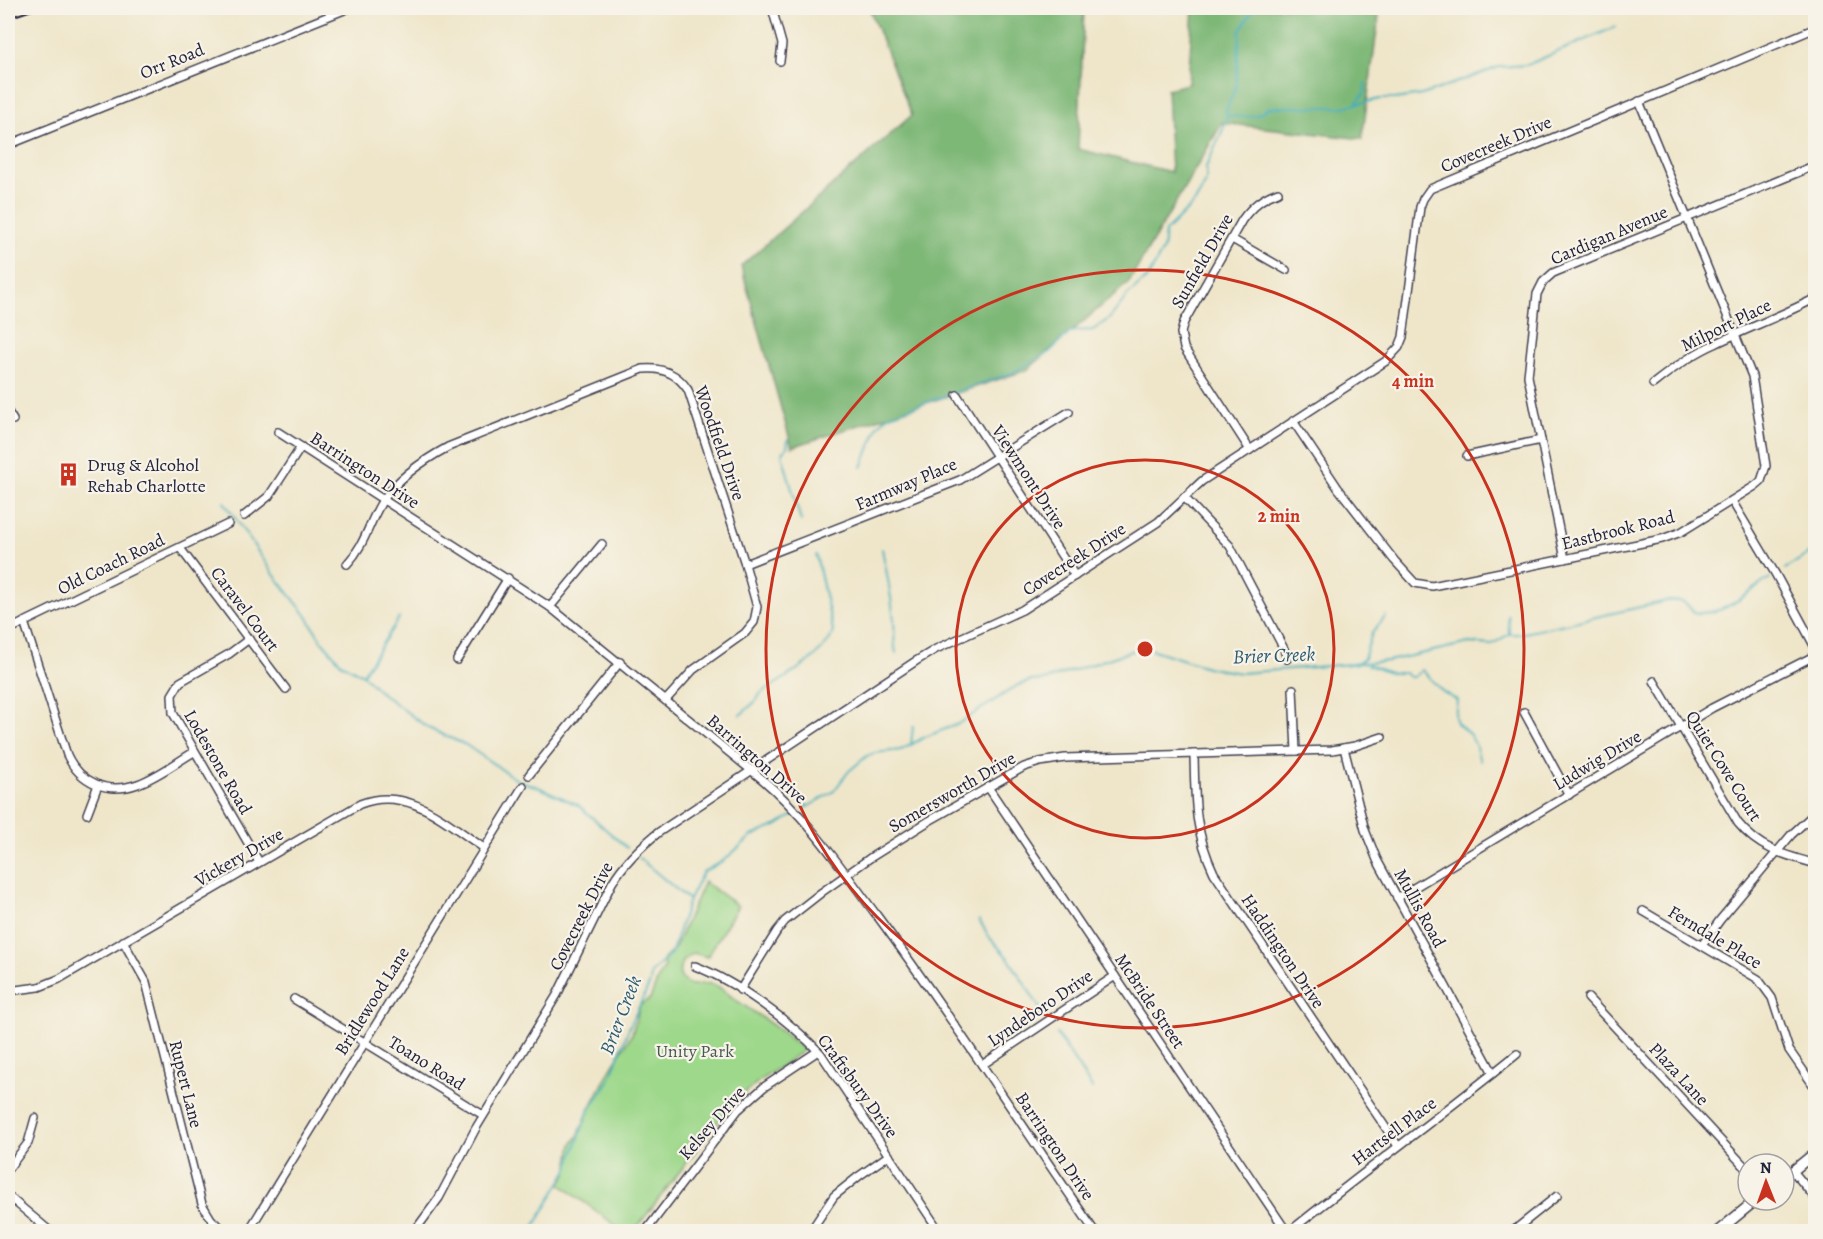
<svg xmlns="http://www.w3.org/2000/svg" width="1823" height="1239" viewBox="0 0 1823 1239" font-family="Alegreya,serif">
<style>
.green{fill:#9ed88b;stroke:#607d63;stroke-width:1.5}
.forest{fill:#7eb877;stroke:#506d59;stroke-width:1.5}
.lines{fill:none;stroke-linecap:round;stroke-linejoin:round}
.stream{stroke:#3eadbb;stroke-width:2}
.minor-casing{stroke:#413f50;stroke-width:10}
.secondary-casing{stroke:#413f50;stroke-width:12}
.minor{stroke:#fff;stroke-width:7}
.secondary{stroke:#fff;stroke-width:9}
.rail{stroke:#22223b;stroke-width:2}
.ring{fill:none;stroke:#c8321e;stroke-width:3}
.labels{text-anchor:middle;stroke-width:4.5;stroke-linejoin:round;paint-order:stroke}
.street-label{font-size:18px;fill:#22223b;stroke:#f7f3e8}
.poi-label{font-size:18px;fill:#22223b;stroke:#f7f3e8;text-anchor:start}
.park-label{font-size:18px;fill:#475953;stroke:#f7f3e8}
.water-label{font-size:20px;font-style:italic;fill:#2d5a6e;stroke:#f7f3e8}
.centre{fill:#c8321e;stroke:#f7f3e8;stroke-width:3}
.ring-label{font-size:18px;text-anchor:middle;font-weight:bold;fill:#c8321e;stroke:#f7f3e8;stroke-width:4.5;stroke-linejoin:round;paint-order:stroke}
</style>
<rect width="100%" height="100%" fill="#f7f3e8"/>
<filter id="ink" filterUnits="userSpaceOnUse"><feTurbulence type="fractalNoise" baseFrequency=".0167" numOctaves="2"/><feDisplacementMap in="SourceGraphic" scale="12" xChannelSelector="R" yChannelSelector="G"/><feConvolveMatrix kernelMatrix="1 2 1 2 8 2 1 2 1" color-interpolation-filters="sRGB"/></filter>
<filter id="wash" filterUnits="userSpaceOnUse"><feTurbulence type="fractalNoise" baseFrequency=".008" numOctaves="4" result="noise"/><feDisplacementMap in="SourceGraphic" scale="24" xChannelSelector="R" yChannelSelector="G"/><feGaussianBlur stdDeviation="1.35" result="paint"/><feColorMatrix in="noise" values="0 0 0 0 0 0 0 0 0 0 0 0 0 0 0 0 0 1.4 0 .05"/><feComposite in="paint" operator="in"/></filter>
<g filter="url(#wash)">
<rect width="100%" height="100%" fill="#efe6ca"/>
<path class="green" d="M704,882L738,906L707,957L694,953C683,958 673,972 685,982C694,989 703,981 713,984C721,987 729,995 736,1000C760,1016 783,1031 804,1050L759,1081L731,1105L634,1231H623L560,1184L567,1174L572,1144L578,1136L588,1112L611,1068L632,1034L640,1005L650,999L660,974L665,968L663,960L675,948Z"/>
<path class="forest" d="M869,8H1084L1078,149L1171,172L1167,89L1188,84L1193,8H1380L1362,139L1222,123L1129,282L1027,370L792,447L741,266L912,115Z"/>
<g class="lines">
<g class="stream">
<path d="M1356,103L1364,94L1365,83"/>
<path d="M1227,116C1241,116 1257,120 1267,108L1275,107H1343L1380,99H1395L1422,95L1499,67L1527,65L1615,27"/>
<path d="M788,439L787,447L782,454L801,521"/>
<path d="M862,467L878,426L889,415L1012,373L1048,353L1069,333L1075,331L1093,330L1110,318L1128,295L1148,277L1163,250L1165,232L1195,202L1206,182V167L1224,127L1227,116L1226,110L1236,87L1240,31L1254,8"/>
<path d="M224,502L272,572L306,615L321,640L341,663L363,675L379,691L428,728L466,745L517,780L538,787L578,805L627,848"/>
<path d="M882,549C887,572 891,596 894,620C895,631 893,641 896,653"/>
<path d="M1785,569L1816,549"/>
<path d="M1508,615L1509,633"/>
<path d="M1355,665L1364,659L1372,633L1386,616"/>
<path d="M1368,665L1390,673H1405L1409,677H1413L1422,670L1443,692L1457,700L1455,717L1457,723L1470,735L1475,744L1480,761"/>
<path d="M363,674L399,618"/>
<path d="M740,715L756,701L761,693C780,681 831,652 833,630L816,555"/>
<path d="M911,745L913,727"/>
<path d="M802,799L808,807"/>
<path d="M804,809L833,792L849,771L867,756L875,753L901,750L925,737L958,724L1018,685L1030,681L1045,680L1144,647L1210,668L1241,673L1388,661L1469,643L1491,645L1509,634H1520L1667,601C1679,600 1686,601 1694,612C1723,618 1748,592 1770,578"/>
<path d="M639,858L689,900"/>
<path d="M979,920L990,938L1009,959L1041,1010"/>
<path d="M1057,1034L1092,1088"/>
<path d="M531,1232L567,1171L588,1112L609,1081L629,1028L650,983L651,973L671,954L689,900L703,872L723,861L752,836L778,825L792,816"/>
</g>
</g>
</g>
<g filter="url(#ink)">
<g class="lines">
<defs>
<g id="minor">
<path d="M772,8L782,44L780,61"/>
<path d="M8,145L349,8"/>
<path d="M1232,239L1286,270"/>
<path d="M1653,384C1672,369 1692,354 1715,344C1748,328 1783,315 1816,298"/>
<path d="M957,395L1075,576"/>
<path d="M8,412L13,420"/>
<path d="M1293,421L1338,488L1394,560L1415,583L1432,586L1662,539L1681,532L1755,486L1761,481L1766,466L1752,376L1639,101"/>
<path d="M278,432L550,607L762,779C808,818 842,869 878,917C954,1020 1023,1127 1095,1232"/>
<path d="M1250,450L1184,348L1181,333L1184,322L1242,220C1252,206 1262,198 1278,192"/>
<path d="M1467,456L1541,440"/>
<path d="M1184,497L1230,546L1284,649L1287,659"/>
<path d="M1732,501L1776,575L1816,649"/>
<path d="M244,516L269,496L301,447"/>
<path d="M180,548L286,689"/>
<path d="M1565,559L1528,376L1537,294L1543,282L1553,273L1816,165"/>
<path d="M347,564C366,544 369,521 383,500C399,477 424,460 448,447L643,369C662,367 678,374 688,390L745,564L757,607L754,622L745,633L693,670L666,700"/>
<path d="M745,564L960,480L1069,412"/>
<path d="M550,607L602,544"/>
<path d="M24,622L67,755C73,768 82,778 96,784C131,799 165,769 194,752"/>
<path d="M8,630L228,524"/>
<path d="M249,639L229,654L180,682L172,695L173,713L259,862"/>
<path d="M457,660L508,578"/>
<path d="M1654,681L1738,823C1759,849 1784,855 1816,864"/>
<path d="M1293,689L1296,751"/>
<path d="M1524,712L1569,795"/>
<path d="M1344,748L1365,830L1377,860L1493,1073"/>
<path d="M1194,754C1195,800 1194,831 1214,873L1398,1146"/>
<path d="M529,775L620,662"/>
<path d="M988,787L1287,1232"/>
<path d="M87,814L98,785"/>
<path d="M1397,898L1712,708L1816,655"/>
<path d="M1643,911L1758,979L1772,998L1789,1050L1816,1089"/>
<path d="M123,941L146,982L202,1204L211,1219L224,1232"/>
<path d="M1702,945L1720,920L1791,835L1816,812"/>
<path d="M695,966C737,982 790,1021 821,1054L940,1232"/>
<path d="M740,990L777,931L785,921L822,892L870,858L929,821L1024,767L1040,762L1065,758L1332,750L1355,746L1382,737"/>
<path d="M8,991L39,987L59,979L360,804C408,785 446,823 484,848"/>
<path d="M1588,998L1748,1170"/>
<path d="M294,999L483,1115"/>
<path d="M982,1065L1115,976"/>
<path d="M8,1169L28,1143L35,1118"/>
<path d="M1793,1171L1816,1199"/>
<path d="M8,1196L51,1232"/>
<path d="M248,1232L523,786"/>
<path d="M414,1232L439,1198L476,1128L557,995L612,883C624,863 640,847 659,832L916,661L936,649L1022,610L1158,522L1202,481L1386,361L1399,347L1403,337L1420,207L1423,199L1430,189L1816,28"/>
<path d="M645,1232L738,1110L764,1087L818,1051"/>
<path d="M810,1232L834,1196L859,1176L889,1155"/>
<path d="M1289,1232C1364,1171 1442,1115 1517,1054"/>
<path d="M1512,1232L1557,1196"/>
</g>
<g id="secondary">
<path d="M1784,1178L1816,1152"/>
<path d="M1717,1232L1756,1200"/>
</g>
</defs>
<use href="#minor" class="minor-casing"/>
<use href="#secondary" class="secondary-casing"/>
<use href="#minor" class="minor"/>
<use href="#secondary" class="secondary"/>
<path class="rail" d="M8,18L38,8"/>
</g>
</g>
<g class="ring">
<circle cx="1145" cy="649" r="189"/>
<circle cx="1145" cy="649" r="379"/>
</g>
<defs>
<symbol id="building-bare" viewBox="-9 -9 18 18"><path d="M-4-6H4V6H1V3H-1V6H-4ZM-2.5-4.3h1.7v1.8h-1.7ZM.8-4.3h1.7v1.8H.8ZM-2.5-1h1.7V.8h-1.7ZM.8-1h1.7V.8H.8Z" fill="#c8321e" stroke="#f7f3e8" stroke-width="2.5" paint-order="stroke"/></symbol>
</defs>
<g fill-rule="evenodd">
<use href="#building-bare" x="52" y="458" width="33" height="33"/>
</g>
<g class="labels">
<g class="street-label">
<text transform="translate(172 61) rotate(-22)" y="6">Orr Road</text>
<text transform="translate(1496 144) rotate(-23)" y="6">Covecreek Drive</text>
<text transform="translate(1609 235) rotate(-23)" y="6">Cardigan Avenue</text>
<text transform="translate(1202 261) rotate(-60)" y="6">Sunfield Drive</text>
<text transform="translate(1726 325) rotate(-26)" y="6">Milport Place</text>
<text transform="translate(720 443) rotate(71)" y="6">Woodfield Drive</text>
<text transform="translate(365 470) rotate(33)" y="6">Barrington Drive</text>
<text transform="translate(1029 477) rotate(57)" y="6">Viewmont Drive</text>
<text transform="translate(906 484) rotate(-23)" y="6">Farmway Place</text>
<text transform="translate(1618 530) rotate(-14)" y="6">Eastbrook Road</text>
<text transform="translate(1074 559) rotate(-33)" y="6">Covecreek Drive</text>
<text transform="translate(111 564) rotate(-26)" y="6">Old Coach Road</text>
<text transform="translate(245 609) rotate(53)" y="6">Caravel Court</text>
<text transform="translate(757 759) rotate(41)" y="6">Barrington Drive</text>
<text transform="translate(1597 760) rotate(-31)" y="6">Ludwig Drive</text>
<text transform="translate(218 762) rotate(60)" y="6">Lodestone Road</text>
<text transform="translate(1724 766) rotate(58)" y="6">Quiet Cove Court</text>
<text transform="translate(952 792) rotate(-30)" y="6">Somersworth Drive</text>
<text transform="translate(239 857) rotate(-30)" y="6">Vickery Drive</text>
<text transform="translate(1420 908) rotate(61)" y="6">Mullis Road</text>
<text transform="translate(581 916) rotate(-63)" y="6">Covecreek Drive</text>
<text transform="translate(1715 937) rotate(31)" y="6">Ferndale Place</text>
<text transform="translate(1283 951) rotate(56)" y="6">Haddington Drive</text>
<text transform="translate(372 1001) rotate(-58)" y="6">Bridlewood Lane</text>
<text transform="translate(1150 1001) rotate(56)" y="6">McBride Street</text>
<text transform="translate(1040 1008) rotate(-34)" y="6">Lyndeboro Drive</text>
<text transform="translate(427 1063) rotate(32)" y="6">Toano Road</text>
<text transform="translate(1679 1074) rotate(47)" y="6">Plaza Lane</text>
<text transform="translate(186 1084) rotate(76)" y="6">Rupert Lane</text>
<text transform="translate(858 1086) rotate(54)" y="6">Craftsbury Drive</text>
<text transform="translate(712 1123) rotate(-49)" y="6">Kelsey Drive</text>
<text transform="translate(1394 1131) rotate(-37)" y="6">Hartsell Place</text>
<text transform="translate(1055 1146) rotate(56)" y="6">Barrington Drive</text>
</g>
<g class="poi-label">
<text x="87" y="471">Drug &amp; Alcohol<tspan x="87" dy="21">Rehab Charlotte</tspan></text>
</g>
<g class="park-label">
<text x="695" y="1057">Unity Park</text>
</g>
<g class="water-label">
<text transform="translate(1274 655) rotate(-2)" y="7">Brier Creek</text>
<text transform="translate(620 1015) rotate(-69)" y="7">Brier Creek</text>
</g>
</g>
<circle cx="1145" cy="649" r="9" class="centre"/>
<g class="ring-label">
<text x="1413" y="387">4 min</text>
<text x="1279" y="522">2 min</text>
</g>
<rect width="1823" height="1239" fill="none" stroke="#f7f3e8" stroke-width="30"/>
<g transform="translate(1766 1182) rotate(359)"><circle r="28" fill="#f7f3e8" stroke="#a29fa3" stroke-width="1.5"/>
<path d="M0-4.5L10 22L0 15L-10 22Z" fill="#c8321e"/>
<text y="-9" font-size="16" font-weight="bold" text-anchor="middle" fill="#22223b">N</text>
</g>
</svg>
